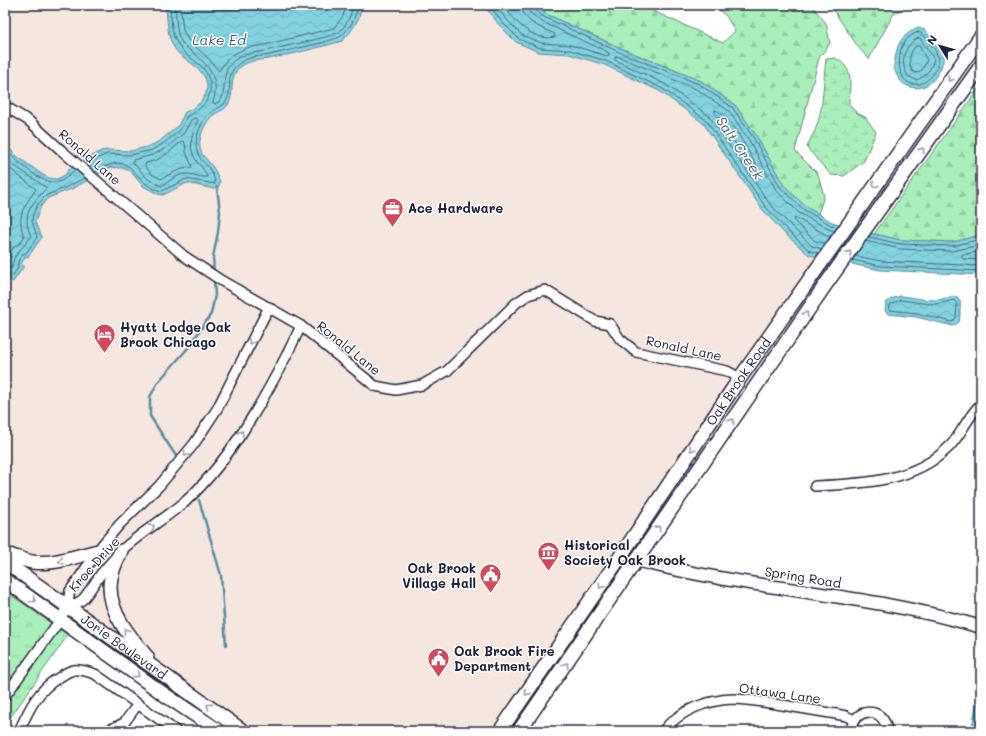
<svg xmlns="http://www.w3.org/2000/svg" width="986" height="736" viewBox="0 0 986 736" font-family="Mali,sans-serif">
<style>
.built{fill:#f6e6e0}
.grass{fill:url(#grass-tufts);stroke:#66887b}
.forest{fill:url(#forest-firs);stroke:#66887b}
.wetland{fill:url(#wetland-marsh);stroke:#66887b}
.water{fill:url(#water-waves);stroke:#5c8c9d}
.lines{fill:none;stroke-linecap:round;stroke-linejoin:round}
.shore{stroke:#49687d;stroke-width:1}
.stream{stroke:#5c8c9d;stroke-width:2.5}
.minor-casing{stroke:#22223b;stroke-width:12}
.tertiary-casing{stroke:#22223b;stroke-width:15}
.secondary-casing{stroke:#22223b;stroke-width:16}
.minor{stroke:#fff;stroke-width:9}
.tertiary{stroke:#fff;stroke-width:12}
.secondary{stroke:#fff;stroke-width:13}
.oneway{stroke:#9c9ca7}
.labels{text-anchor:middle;stroke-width:3;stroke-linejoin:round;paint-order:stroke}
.street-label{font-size:13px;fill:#22223b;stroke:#fff}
.poi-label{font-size:13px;font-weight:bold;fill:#22223b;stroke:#fff;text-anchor:start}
.water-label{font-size:14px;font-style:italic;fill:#446074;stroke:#fff}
</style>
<defs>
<pattern id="grass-tufts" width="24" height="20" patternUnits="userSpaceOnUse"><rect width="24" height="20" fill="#aaefbb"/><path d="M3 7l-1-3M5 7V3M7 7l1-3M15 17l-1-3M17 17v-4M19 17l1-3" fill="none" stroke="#92cda2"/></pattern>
<pattern id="forest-firs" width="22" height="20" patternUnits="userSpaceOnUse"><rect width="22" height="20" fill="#aaefbb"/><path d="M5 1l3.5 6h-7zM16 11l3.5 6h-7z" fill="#92cda2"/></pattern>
<pattern id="wetland-marsh" width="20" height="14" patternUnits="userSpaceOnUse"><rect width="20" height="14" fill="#aaefbb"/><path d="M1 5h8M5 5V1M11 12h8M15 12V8" fill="none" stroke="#92cda2"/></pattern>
<pattern id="water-waves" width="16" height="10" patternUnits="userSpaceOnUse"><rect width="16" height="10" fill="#83d2df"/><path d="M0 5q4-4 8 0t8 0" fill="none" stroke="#71b4c0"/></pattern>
</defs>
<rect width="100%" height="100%" fill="#fff"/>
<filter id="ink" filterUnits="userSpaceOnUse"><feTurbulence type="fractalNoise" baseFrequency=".025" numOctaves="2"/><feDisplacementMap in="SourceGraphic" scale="8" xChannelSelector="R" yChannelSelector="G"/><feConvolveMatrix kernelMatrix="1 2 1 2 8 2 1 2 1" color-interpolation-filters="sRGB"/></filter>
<g filter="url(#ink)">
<path class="built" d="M5,5H493L630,73L714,124L824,250L494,731H252L5,556Z"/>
<path class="grass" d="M5,591L68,635L5,725Z"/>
<g class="forest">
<path d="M534,5H640L723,43L735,31L726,16L713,5H811L826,23L830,43L819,58L795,151L818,174L824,196L818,214L805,206L783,184L756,135L735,105L701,81L623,49L546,14Z"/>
<path d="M830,5H907L893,15L869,59L858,47Z"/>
<path d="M981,85V235L953,242L901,240L874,234Z"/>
</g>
<path class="wetland" d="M835,58C856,69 849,85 849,105L857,113L865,117L876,132L864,161L844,176L831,175L807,148C809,139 815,133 817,125C824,105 823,80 826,59Z"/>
<g class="water">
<path d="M165,5H362C360,20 353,30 342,41C318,48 293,54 268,59C263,60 258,60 253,61C248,62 241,66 237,70C229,80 235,94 228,105C224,111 216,112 211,117C203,126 196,143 202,154C205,158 209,162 212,166C216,171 218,177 220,182L219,186L214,189L187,183L163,195L158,194L143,186L130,171L122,168L111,167L74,188L48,198L41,206L35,222L38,229L42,237L28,257L26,256L21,264L24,266L13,282L5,277V144L18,157L43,175L49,178L57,179L65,175L69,169L101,151L107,150L131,151L150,146L161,140L178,126L185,112C202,106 215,89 201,72C194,63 181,58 175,49C165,33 169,21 165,5Z"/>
<path d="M484,5H534L546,14L620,48L701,81L735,105L756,135L783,184L805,206L832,222L874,234L901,240L953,242L981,235V275L880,270L809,255L784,233L762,209L703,123L661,92L605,65L569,54L539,52L516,42L500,26Z"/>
<path d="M918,28L925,30L944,56C942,75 924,97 904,84C899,81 895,73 894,66C894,62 895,58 896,54C898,40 906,33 918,28Z"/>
<path d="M900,296C912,297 923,300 935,300C947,300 963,287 960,310C960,314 960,318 959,322L953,326L916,317L888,314L885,311L886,303L891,299Z"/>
<path d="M981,694V731H971L976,706Z"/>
</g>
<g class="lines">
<g class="shore">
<path d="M174,5C178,18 174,32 183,44C186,48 191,51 195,54C210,67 220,81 213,102L215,104L220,101L222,98C226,86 222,77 229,66C237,54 253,53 265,51C277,48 332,37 339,32C347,25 351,15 353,5"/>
<path d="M180,5L183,30L188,40L206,56L219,71L227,59L236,53L246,48L264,45L334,28L343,16L347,5"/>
<path d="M489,5L503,23L519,39L540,48L570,50L606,61L663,89L706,120L765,206L787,230L810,251L819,253"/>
<path d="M495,5L507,20L522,35L541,43L571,45L607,56L609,55L608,52L542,22L529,12L527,5"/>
<path d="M503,5C515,21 532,42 555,37V34C542,28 522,22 521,5"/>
<path d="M532,5L534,9L544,17L619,52L699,84L732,107L753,137L780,187L803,209L831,225L837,227"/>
<path d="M918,32C926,34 935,50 939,58C936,90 894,97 900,55C901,43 907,37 918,32Z"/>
<path d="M918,38H920L934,59C931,69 926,77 916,80L908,76C899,63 904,45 918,38Z"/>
<path d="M916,46H919L927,60L922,70L916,73L912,71C908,64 909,51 916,46Z"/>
<path d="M715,110C729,113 751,156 758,169L757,171H754L715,113Z"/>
<path d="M196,118L198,120C191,135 187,150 199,164C203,169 206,172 207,177C200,178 194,174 188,174C178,173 169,182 161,186L148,179L133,163V160L153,155L166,148L184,133L191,120Z"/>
<path d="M183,141L185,143L186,152L192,166L191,168C179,168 171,174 161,179L152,174L145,166L146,163L157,160L168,153Z"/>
<path d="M5,149C15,159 42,186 58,182C66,180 69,173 76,170"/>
<path d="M5,156L12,164L47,188C38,197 26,208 27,222C27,227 30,233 31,237C23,248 12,255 12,268H5"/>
<path d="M86,164L107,154L131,155L152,150L163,144L181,129L187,116C202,109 212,100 210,83C209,79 207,73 204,69C197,61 184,55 179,46C169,32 173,20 169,5"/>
<path d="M5,165L36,189C29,200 19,211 21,224C21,228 23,233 24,237L20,243L13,248L5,262"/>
<path d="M95,172C137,146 130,185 162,191L186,179L215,184V182C214,177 212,172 209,168C206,164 201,161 199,156C192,144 199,124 209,114C213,110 220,108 224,104C234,94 225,77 235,67C239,63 245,59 251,58C256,56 263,56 269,55C293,49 317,45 340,37C350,28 356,18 358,5"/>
<path d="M869,237L900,244L952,246L981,239"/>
<path d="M866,241L900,249L952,251L981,245"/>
<path d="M826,243L815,241L795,222L794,218H796L830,237"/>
<path d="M822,249L812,246L791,226L769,203L709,116L665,84L615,60V57L617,56L696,89L729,111L749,140L776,190L799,213L828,229L834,231"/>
<path d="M981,251L962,255L961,257L963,259L981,260"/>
<path d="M855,256L881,261L981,266"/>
<path d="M852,260L881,266L981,271"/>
<path d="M5,273L13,275L18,268V261L23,254L27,252L37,237L32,221L33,214L38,204L47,195L62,189L85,178"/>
<path d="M901,300C912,301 923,304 934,304C942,304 947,301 954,300L957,304L956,318L952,322L917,313L889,310L890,305Z"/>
</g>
<g class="stream">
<path d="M214,272L213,257L218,232L220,212L217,187"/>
<path d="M176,456L150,416V397L158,382L188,348L211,314L215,295L214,279"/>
<path d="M199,500L221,575L226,645"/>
</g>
<defs>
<g id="minor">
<path d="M5,106L29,121L61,150L184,256L222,281L301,326L375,386L396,390L422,385L447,371L516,303L528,295L545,290L595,321L610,324L620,339L636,352L727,371L740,378"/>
<path d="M815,486C862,484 915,482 950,446C962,433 968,416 981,404"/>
<path d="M67,607C72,605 79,603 83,599C91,590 97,578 105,569C110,563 116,557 121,551C141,532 165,519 186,501C234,457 273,384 301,326"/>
<path d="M5,696L60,620L67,607L70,591L102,545L120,524L159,486L194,444L217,409L269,307"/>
<path d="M19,731C29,709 38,689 60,677C64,674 69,671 74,670C81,669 88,672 95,674L176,731"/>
<path d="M107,731L124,723L138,704"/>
<path d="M663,731C680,710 707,700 733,699C749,699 766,703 782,705C800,708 818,711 836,714L846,716L854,720"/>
<path d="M851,731C853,706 885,706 887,731"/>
</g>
<path id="tertiary" d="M636,560C749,590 868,593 981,627"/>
<g id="secondary">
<path d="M121,551C116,562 110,574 110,587C110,614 130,637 147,657"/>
<path d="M5,554C14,556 23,560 32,562C55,565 76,556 98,551"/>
<path id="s1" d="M5,562L243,731"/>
<path d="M5,580L165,695L219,731"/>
<path id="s2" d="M500,731L614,566L740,378L981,36"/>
<path d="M519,731L826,284L981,66"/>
</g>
</defs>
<use href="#minor" class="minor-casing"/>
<use href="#tertiary" class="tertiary-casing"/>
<use href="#secondary" class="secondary-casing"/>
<use href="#minor" class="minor"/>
<use href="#tertiary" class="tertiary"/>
<use href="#secondary" class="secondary"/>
</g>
<defs><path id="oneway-chevron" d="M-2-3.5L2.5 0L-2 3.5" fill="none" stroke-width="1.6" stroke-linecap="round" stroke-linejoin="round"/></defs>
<g class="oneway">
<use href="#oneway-chevron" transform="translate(950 79) rotate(126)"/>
<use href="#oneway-chevron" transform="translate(922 150) rotate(-55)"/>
<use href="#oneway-chevron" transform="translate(875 185) rotate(125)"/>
<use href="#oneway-chevron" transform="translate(849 253) rotate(-54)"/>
<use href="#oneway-chevron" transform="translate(806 314) rotate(-55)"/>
<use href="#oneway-chevron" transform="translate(251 342) rotate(117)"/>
<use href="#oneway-chevron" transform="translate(732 421) rotate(-55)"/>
<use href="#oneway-chevron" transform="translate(241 433) rotate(-56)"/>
<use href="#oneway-chevron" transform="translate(692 449) rotate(124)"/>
<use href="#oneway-chevron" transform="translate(186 454) rotate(130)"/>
<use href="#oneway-chevron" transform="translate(152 527) rotate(-33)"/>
<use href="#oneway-chevron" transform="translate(658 528) rotate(-55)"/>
<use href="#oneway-chevron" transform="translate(61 561) rotate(170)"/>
<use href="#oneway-chevron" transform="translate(601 586) rotate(125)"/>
<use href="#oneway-chevron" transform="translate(33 600) rotate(35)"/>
<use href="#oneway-chevron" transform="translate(126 631) rotate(-127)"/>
<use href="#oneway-chevron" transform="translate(566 665) rotate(-55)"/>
<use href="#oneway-chevron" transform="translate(137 675) rotate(36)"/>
<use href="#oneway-chevron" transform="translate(527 693) rotate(125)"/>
<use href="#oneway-chevron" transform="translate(209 706) rotate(-144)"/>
</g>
</g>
<defs>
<symbol id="office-pin" viewBox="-11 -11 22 30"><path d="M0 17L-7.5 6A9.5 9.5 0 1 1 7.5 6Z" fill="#d1495b" stroke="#fff"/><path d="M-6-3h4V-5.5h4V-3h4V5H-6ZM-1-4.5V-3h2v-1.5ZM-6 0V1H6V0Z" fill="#fff"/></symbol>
<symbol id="hotel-pin" viewBox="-11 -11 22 30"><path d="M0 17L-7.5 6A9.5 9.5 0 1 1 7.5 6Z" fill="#d1495b" stroke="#fff"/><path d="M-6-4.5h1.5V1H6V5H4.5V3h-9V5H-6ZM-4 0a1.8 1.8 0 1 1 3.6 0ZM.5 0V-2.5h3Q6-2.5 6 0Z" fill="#fff"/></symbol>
<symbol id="museum-pin" viewBox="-11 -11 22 30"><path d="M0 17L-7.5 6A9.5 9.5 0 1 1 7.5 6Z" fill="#d1495b" stroke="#fff"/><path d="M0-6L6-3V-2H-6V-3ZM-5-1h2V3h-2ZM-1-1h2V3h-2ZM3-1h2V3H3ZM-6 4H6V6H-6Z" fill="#fff"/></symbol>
<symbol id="civic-pin" viewBox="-11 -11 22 30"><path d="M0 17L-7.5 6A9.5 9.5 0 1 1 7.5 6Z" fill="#d1495b" stroke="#fff"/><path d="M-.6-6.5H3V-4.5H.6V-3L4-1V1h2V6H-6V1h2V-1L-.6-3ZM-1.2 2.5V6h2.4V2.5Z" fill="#fff"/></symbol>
</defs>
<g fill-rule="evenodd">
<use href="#office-pin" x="380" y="196" width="25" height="34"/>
<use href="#hotel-pin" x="92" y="322" width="25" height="34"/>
<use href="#museum-pin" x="536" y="540" width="25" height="34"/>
<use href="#civic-pin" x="478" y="562" width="25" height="34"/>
<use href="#civic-pin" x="426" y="646" width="25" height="34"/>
</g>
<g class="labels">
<g class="street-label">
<text transform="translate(90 157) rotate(41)" y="5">Ronald Lane</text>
<text transform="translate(349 348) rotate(39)" y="5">Ronald Lane</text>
<text transform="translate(684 348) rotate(12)" y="5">Ronald Lane</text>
<text dy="5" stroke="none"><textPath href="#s2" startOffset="423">Oak Brook Road</textPath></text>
<text transform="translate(94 564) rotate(-48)" y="5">Kroc Drive</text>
<text transform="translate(803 577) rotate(9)" y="5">Spring Road</text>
<text dy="5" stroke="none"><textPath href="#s1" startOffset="146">Jorie Boulevard</textPath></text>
<text transform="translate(780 693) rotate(8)" y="5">Ottawa Lane</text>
</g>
<g class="poi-label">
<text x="408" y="213">Ace Hardware</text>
<text x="120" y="332">Hyatt Lodge Oak<tspan x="120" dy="15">Brook Chicago</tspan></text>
<text x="564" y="550">Historical<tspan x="564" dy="15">Society Oak Brook</tspan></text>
<text x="476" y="573" text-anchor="end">Oak Brook<tspan x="476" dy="15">Village Hall</tspan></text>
<text x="454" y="656">Oak Brook Fire<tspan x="454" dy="15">Department</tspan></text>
</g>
<g class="water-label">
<text x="219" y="45">Lake Ed</text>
<text transform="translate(740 148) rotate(56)" y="5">Salt Creek</text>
</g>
</g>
<rect width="986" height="736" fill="none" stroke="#fff" stroke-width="20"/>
<rect x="10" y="10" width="966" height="716" fill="none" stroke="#22223b" stroke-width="1.5" filter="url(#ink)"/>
<g transform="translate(940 46) rotate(307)" stroke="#ffffff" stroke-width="3" paint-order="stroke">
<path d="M0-3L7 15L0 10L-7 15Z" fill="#22223b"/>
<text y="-6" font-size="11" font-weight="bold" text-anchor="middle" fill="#22223b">N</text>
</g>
</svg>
